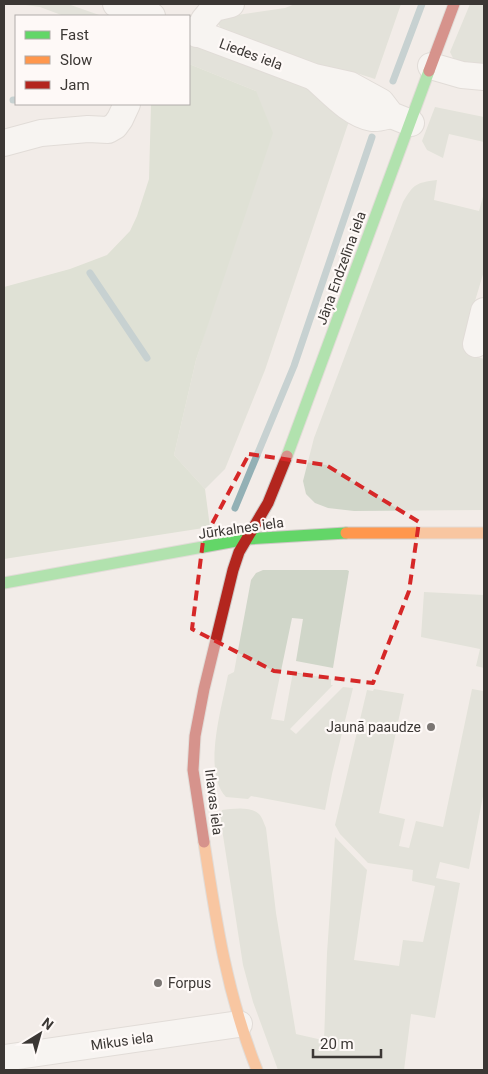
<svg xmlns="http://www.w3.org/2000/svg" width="488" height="1074" viewBox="0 0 488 1074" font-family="Roboto,sans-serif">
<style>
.green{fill:#d0d6c9}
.forest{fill:#c8d2bf}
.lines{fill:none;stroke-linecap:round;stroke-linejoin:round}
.stream{stroke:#93b0b5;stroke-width:7}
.street-casing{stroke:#cdc8c5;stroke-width:28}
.fast-casing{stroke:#cdc8c5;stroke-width:13}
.slow-casing{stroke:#cdc8c5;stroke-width:13}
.jam-casing{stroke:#cdc8c5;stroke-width:13}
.street{stroke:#fdfcfc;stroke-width:26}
.fast{stroke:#63d668;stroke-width:11}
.slow{stroke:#ff974d;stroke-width:11}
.jam{stroke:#b3261e;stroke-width:11}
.marked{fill:none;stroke:#d62828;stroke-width:4;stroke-dasharray:10 6;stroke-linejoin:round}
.poi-dot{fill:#7b7673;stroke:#fef9f7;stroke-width:2}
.labels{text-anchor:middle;stroke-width:4.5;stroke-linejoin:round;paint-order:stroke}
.street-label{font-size:14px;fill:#3b3734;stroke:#fef9f7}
.poi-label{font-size:14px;fill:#3b3734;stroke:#fef9f7;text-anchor:end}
</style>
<rect width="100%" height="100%" fill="#f2ece8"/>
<g class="green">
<path d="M18,4H68L102,16H64L40,7Z"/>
<path d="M295,4H401L375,79L350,71H326L221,28L216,21L223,17L285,8Z"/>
<path d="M470,4H484V65L466,64L454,60L450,52Z"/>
<path d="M189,42L305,84L349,121L265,370L225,469L205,489L174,455L196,360L212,310L256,91L189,64Z"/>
<path d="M435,107L484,117V142L449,134L443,158L427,150L422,141Z"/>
<path d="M437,180L434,200L479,211L484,193V271L475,301L466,354L484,359V510L354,511L328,508L315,503L306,494L303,481L314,438L403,202C414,184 415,183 437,180Z"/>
<path d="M263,570H347L349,571L333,668L296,661L303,619L292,618L271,719L284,721L293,672L331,679V685H333L290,729L296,734L343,687L353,688L332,774L325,810L251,796L248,799L226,797C202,772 222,707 228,675L234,672L251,580L256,573Z"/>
<path d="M424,592L484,595V668L476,666L480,649L421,637Z"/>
<path d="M484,684V791L469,869L440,862L436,878L460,883L435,1018L411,1014L404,1070H278L253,1002L243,965L220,816L222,810C232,809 251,806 259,814C262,817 264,823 266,828L276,913L296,1034L318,1039L324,1043L327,953L335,837L367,870L354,960L399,966L403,940L423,942L435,886L412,881L413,870L368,863L340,834L335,825L367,690L373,691L374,689L404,694L379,813L405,819L399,846L409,848L416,821L443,827L472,689L483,691Z"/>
</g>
<path class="forest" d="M189,64L256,91L273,133L196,360L174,455L205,489L210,527L4,559V287L70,269L107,255L130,231L137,216L149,179L151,104H189Z"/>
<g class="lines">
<g class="stream">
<path d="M393,81L422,4"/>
<path d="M13,100H16"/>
<path d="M90,273L147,358"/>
<path d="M235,508L294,366L372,137"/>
</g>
<defs>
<g id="street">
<path d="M116,4L152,16"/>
<path d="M189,30L314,77L350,85L381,102L391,115L411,123"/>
<path d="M197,34L204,20L214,8L231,4"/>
<path d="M431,66L462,75L484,77"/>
<path d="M315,78C331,92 350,114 372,118C378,119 386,116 391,115"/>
<path d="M4,143L41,133L88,129L108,130L115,126L120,119L127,104"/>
<path d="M476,344L484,311"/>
<path d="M4,1058L239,1024"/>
</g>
<g id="fast">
<path d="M287,456L429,71"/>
<path d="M4,583L247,539L346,533"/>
</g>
<g id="slow">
<path d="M346,533H484"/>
<path d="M204,842C216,922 227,994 257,1070"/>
</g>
<g id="jam">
<path d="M429,71L454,4"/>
<path d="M204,842L193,770L195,736L204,689L233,570L239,552L268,503L287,456"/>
</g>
</defs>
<use href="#street" class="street-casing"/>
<use href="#fast" class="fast-casing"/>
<use href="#slow" class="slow-casing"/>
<use href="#jam" class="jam-casing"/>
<use href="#street" class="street"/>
<use href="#fast" class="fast"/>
<use href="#slow" class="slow"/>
<use href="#jam" class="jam"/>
</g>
<path d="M0 0H488V1074H0ZM249,454L326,465L419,522L409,591L373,683L274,671L192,629L203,541Z" fill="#f2ece8" fill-opacity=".55" fill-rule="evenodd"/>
<path class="marked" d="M249,454L326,465L419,522L409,591L373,683L274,671L192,629L203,541Z"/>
<g class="poi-dot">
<circle cx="431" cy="727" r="5"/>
<circle cx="158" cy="983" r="5"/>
</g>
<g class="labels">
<g class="street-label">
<text transform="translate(251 54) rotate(20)" y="5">Liedes iela</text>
<text transform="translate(341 268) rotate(-70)" y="5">Jāņa Endzelīna iela</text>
<text transform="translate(241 528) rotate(-8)" y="5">Jūrkalnes iela</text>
<text transform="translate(214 802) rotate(83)" y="5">Irlavas iela</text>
<text transform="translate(122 1041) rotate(-8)" y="5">Mikus iela</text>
</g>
<g class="poi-label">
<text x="421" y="732">Jaunā paaudze</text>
<text x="168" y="988" text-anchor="start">Forpus</text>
</g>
</g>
<rect width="488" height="1074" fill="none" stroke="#3b3734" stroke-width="10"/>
<rect x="15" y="15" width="175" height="90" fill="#fef9f7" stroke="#b0aba9"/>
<rect x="25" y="31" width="25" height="8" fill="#63d668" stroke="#b0aba9"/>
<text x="60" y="40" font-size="15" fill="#3b3734">Fast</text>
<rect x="25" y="56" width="25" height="8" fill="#ff974d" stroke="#b0aba9"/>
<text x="60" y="65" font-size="15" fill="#3b3734">Slow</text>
<rect x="25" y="81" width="25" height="8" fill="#b3261e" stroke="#b0aba9"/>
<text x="60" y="90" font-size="15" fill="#3b3734">Jam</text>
<g transform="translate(40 1034) rotate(37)" stroke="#fef9f7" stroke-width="4" paint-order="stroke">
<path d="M0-4L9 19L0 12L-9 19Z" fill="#3b3734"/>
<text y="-8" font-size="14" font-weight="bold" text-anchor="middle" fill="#3b3734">N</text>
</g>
<path d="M313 1049v8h68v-8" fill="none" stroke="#3b3734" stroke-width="2.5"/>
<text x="320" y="1049" font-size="15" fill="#3b3734" stroke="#fef9f7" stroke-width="4" paint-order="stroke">20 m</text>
</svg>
